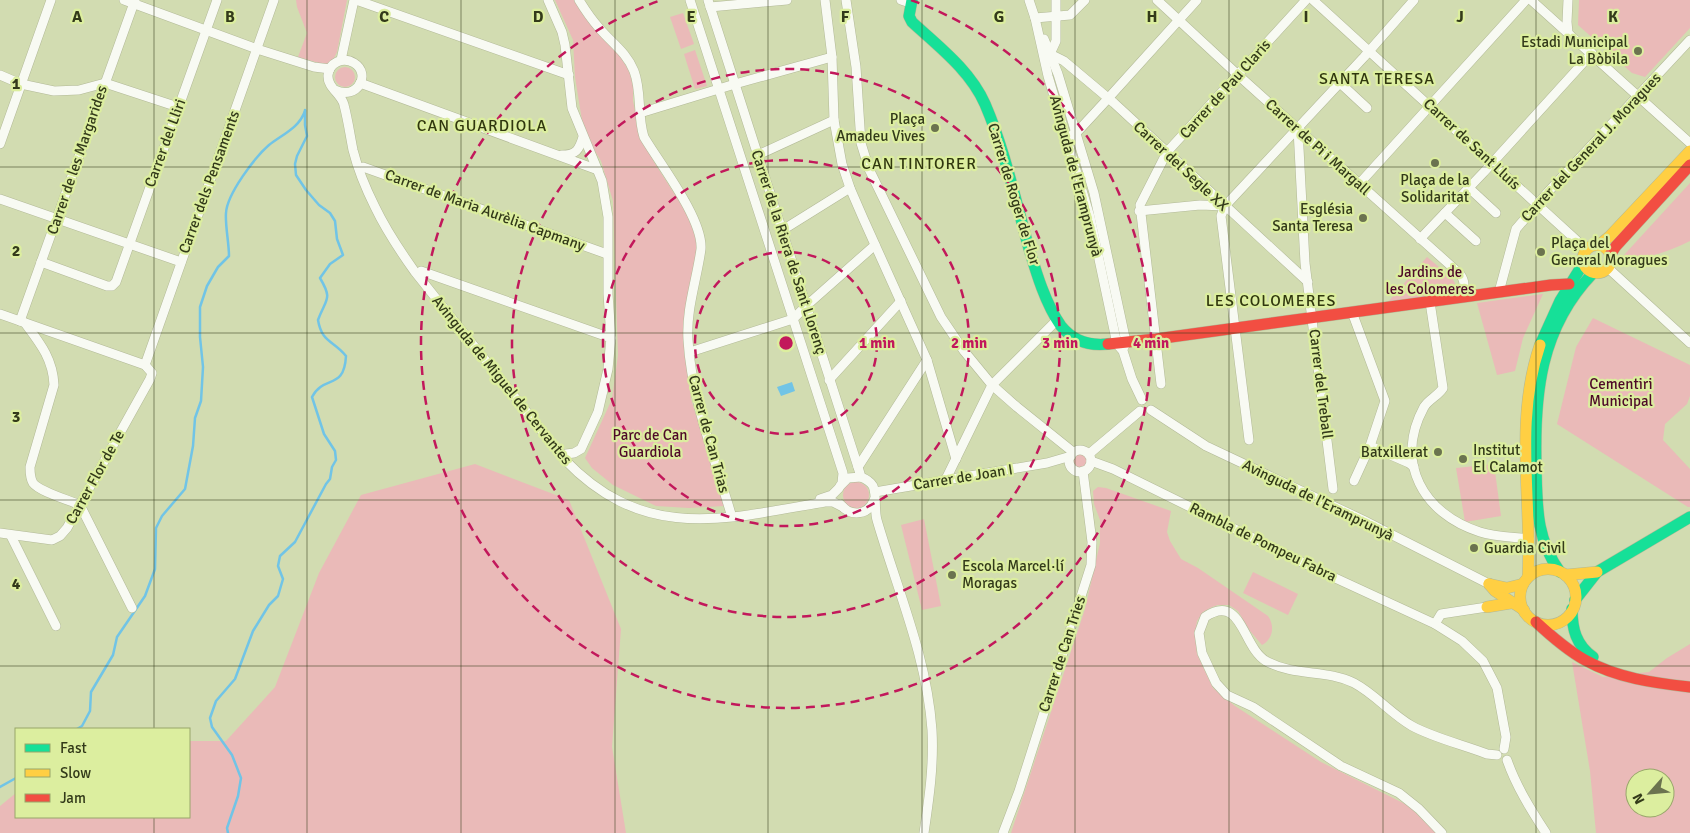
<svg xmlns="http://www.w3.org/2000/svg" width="1690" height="833" viewBox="0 0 1690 833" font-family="Signika,sans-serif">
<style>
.green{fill:#eabab8;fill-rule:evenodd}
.water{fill:#71c4e6}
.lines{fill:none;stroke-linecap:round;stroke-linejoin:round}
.stream{stroke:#71c4e6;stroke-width:2.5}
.street-casing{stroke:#b2b997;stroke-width:10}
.fast-casing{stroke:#b2b997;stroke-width:12}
.slow-casing{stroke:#b2b997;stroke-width:12}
.jam-casing{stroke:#b2b997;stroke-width:12}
.street{stroke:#f8faf3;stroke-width:9}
.fast{stroke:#16e098;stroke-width:11}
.slow{stroke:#ffcf43;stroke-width:11}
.jam{stroke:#f24e42;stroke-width:11}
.grid{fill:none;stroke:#333a1a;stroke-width:1;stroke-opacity:0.55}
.ring{fill:none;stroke:#c2185b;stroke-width:2.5;stroke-dasharray:9 6}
.poi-dot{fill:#6b734f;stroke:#dcee9f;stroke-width:2}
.labels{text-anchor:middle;stroke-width:4.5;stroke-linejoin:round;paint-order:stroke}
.poi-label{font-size:15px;fill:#333a1a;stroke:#dcee9f;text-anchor:end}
.street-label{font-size:15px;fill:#333a1a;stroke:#dcee9f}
.park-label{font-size:15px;fill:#4e0928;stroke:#dcee9f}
.neighbourhood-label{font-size:16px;letter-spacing:1px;fill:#30370e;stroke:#dcee9f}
.grid-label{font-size:16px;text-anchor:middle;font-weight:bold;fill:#333a1a;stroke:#dcee9f;stroke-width:4.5;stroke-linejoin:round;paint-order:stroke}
.centre{fill:#c2185b;stroke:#dcee9f;stroke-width:2.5}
.ring-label{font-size:15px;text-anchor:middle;font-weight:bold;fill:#c2185b;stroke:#dcee9f;stroke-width:4.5;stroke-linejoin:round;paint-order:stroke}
</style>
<rect width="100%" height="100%" fill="#d2dcb1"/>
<g class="green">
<path d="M296,0H347L337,52L334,58L326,65L298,57L307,33L297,7Z"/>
<path d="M555,0H575L620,56L629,71L633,86V101L640,134L654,162L693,223L699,243L685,341L691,399L724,506L689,508L656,506L613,485L592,468L585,458L612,399L618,355L613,201L601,161L584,133L575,77L573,40Z"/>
<path d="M1579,0H1690V28L1645,77L1632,73L1578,25Z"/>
<path d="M683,13L694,44L681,49L670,17Z"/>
<path d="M695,50L707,86L695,89L684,54Z"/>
<circle cx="345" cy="77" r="10"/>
<path d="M1690,183V241C1669,252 1649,257 1626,261L1623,259L1624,255Z"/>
<path d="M1427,257L1452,278L1457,287L1451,294L1388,302Z"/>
<path d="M1543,294L1523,338L1515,371L1497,375L1477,303Z"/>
<path d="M1593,318L1690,365V396L1687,404L1665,424L1663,440L1690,469V507H1688L1557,424L1576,347Z"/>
<circle cx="1080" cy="461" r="8"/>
<path d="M475,464L569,500L621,629L612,747L626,833H0V806L16,793V817H189V741H226L275,687L319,573L361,495Z"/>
<path d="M1494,464L1501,516L1465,522L1456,468Z"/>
<circle cx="856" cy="495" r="13"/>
<path d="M1098,487L1106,488L1171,511L1167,532L1170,541L1181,559L1198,568L1268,616C1275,626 1273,639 1262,645L1250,631L1238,611L1229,605H1218L1212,607L1203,612L1197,621L1195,634L1197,654L1213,688L1235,706L1321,762L1409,806L1436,833H1011L1085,609L1100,543V520L1094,504L1093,491Z"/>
<path d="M924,519L941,606L922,610L901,525Z"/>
<path d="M1253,572L1298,594L1288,615L1243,593Z"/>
<path d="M1690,644V833H1596L1590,771L1572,662L1603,677L1649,672L1667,658ZM1635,778H1665V808H1635Z"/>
</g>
<path class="water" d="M792,382L795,391L781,396L777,387Z"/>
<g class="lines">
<g class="stream">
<path d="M77,729L82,726L90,711L91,692L113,655L117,637L145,596L155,569L156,528L162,516L185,489L193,446L195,418L201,401L203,367L200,337V307L207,286L218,267L229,256C229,243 225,225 226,213C227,194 255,157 269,145C283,134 299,128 305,111"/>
<path d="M0,787L16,778"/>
<path d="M228,833L227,828L238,796L241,778L232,755L212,727L210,718L216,701L235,679L253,631L269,605L278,596L283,579L278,566L280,556L295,542L326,484L330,479L332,467L336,460L335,451L324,434L312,397C324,374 344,391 346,356C333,340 322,343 318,320C326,298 333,300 320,278L330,264L343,255L337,239L335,221L330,213L319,205L306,190L296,175L295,164L297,156L307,136L305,125V110"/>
</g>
<defs>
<g id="street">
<path d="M124,0L257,49L314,67L330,69"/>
<path d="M356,0L569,75"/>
<path d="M548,0L562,32L565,45L572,108L602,181L608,217V294L611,338L608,369L598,412L581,449L574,453L566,454"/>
<path d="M579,0C585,10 592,20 600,29C612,43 627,53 634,71C642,92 637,115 644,137C660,164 703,219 701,249C697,279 686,309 688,340C691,396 715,460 731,514"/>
<path d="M690,0L843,473L842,483"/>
<path d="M708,0L858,467L861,477C866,479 870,481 873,486C877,495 874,510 877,520C897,589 927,657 932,730C934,765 929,799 924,833"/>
<path d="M825,0L832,57L834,120L842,164L850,188L863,218L927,360L956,459"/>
<path d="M846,0L856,67L861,143L869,169L941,317L964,351L992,385L1017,407L1073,452"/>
<path d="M901,0L907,2L911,0"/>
<path d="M1029,0L1035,18L1048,76L1090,217L1117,344L1123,351L1132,379L1142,400"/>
<path d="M1157,0L1238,75L1460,274C1467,284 1464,289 1457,298"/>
<path d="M1313,0L1586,249"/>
<path d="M1531,0L1690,143"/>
<path d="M1568,0L1567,22L1568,33"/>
<path d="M710,7L787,0"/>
<path d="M1035,18L1070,15L1085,0"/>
<path d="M1044,39L1058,74L1094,193L1126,342L1124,347"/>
<path d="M1050,54L1064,61L1114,103L1308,282"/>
<path d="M1050,54L1056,41V0"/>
<path d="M341,60L354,0"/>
<path d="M0,75L21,84L54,91L79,90L105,83L178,107"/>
<path d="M360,83L598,170"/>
<path d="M1340,83L1367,108"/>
<path d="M335,90C357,101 372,74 354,63C343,56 329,63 328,75C327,88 342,94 344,105C348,120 350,135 353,150C358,170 366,189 375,207C386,230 400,251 415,272L565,460C645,543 725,519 825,502H833L843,507"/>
<path d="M640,113L735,84L832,57"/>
<path d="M1298,129L1305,263L1333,489"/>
<path d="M1072,135L1079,130L1103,104L1197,0"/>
<path d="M0,144L51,0"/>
<path d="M562,155C576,155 579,150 583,137"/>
<path d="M758,155L834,120"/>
<path d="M363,167L607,254"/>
<path d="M1359,184L1526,0"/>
<path d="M1469,188L1496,213"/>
<path d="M0,199L181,262"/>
<path d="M1139,211L1200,205L1225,206"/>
<path d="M1445,213L1476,241"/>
<path d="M781,231L850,188"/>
<path d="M1420,239L1484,172L1592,53"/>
<path d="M41,262L107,286H112L116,282L217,0"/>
<path d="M1608,268L1690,343"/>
<path d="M421,271L611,338"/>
<path d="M1499,292L1516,229L1548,192L1690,40"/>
<path d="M1430,302L1443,388C1438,396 1429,399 1424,407C1394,462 1423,514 1480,532C1495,537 1514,537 1529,539"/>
<path d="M1352,312L1385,401L1370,446L1354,481"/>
<path d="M0,314L145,365L152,373L150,379L67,528L60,536L52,540L0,533"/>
<path d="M20,321L135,0"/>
<path d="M25,323C40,343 53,359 54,385L30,467C30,473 30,478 33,483C40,492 69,500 80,505"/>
<path d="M690,352L793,319L806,306L875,245"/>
<path d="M145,365L274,0"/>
<path d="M829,380L901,301"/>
<path d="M1161,384L1140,205L1167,152L1306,0"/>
<path d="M1151,410L1206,446L1363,520L1489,584"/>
<path d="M1249,440L1221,216L1225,206L1364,57L1414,0"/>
<path d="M1370,446L1409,463L1414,467"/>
<circle cx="1080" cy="461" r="11"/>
<path d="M1089,454L1140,411"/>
<path d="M1091,461L1113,469L1320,571L1435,624L1462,641L1483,661L1497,688L1506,737L1504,749"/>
<path d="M858,467L927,360"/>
<path d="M945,481L992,385L1057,320"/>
<path d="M840,486L848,478L861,477"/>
<path d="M875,492L1047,463L1071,456"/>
<path d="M820,499L832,495L839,488"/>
<path d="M840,504C850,517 868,516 874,500"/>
<path d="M80,505L132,608"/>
<path d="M11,536L56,626"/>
<path d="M1435,624L1441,614L1487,607"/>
<path d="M1507,760C1516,786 1531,810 1546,833"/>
<path d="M1003,833L1019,791L1091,565L1092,542L1083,471"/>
<path d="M1442,833L1419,809L1399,793L1341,766L1253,707L1227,695L1216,683L1202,653L1199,633L1205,617C1242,592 1242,647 1266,661C1295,677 1326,669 1354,683C1375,694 1391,714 1412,726C1434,738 1464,745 1487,754L1497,755"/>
</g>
<g id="fast">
<path d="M912,0L909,16L912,22C938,46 970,70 985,104C1004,148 1015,198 1028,245C1036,272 1045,303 1061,326C1073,341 1090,346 1108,344"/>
<path d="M1540,345L1560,301L1583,264"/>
<path d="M1560,572C1536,539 1537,507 1536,467C1534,394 1540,328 1593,273"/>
<path d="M1575,600L1597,572L1690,517"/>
<path d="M1572,609C1572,629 1576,645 1593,657"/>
</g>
<g id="slow">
<circle cx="1597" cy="259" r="14"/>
<path d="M1599,245L1609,237L1690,151"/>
<circle cx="1548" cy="597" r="28"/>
<path d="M1565,575L1597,572"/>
<path d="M1528,577C1532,499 1514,421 1540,345"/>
<path d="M1489,584L1495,591L1524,610"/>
<path d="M1489,584L1507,588L1523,584"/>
<path d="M1487,607L1511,603"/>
</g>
<g id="jam">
<path d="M1610,255L1616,246L1690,165"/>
<path d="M1108,344L1156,339L1551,285L1569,284"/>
<path d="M1536,622C1551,636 1567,650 1585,660C1617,678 1654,683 1690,687"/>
</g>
</defs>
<use href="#street" class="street-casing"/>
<use href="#fast" class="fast-casing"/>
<use href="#slow" class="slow-casing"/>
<use href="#jam" class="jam-casing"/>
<use href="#street" class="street"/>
<use href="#fast" class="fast"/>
<use href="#slow" class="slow"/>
<use href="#jam" class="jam"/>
</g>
<path class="grid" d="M154,0V729M307,0V833M461,0V833M615,0V833M768,0V833M922,0V833M1075,0V833M1229,0V833M1383,0V833M1536,0V833M0,167H1690M0,333H1690M0,500H1690M0,666H1690M154,817V833"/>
<g class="ring">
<circle cx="786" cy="343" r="91"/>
<circle cx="786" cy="343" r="183"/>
<circle cx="786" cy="343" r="274"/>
<path d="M911 0A365 365 0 1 1 661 0"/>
</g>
<g class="poi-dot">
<circle cx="1638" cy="51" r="5"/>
<circle cx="935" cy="128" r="5"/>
<circle cx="1435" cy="163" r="5"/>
<circle cx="1363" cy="218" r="5"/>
<circle cx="1541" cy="252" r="5"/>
<circle cx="1438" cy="452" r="5"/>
<circle cx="1463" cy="459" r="5"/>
<circle cx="1474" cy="548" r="5"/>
<circle cx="952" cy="575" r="5"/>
</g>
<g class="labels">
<g class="poi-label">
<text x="1628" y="47">Estadi Municipal<tspan x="1628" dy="17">La Bòbila</tspan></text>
<text x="925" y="124">Plaça<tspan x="925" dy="17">Amadeu Vives</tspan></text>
<text x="1435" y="185" text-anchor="middle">Plaça de la<tspan x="1435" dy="17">Solidaritat</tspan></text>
<text x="1353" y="214">Església<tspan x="1353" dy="17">Santa Teresa</tspan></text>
<text x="1551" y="248" text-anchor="start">Plaça del<tspan x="1551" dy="17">General Moragues</tspan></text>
<text x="1473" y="455" text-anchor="start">Institut<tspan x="1473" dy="17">El Calamot</tspan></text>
<text x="1428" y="457">Batxillerat</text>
<text x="1484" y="553" text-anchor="start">Guardia Civil</text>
<text x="962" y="571" text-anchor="start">Escola Marcel·lí<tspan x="962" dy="17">Moragas</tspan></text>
</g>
<g class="street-label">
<text transform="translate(1225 89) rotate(-48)" y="5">Carrer de Pau Claris</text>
<text transform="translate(165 143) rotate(-70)" y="5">Carrer del Lliri</text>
<text transform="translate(1472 144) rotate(43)" y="5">Carrer de Sant Lluís</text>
<text transform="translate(1318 147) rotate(42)" y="5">Carrer de Pi i Margall</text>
<text transform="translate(1591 147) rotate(-47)" y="5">Carrer del General J. Moragues</text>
<text transform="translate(77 160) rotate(-71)" y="5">Carrer de les Margarides</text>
<text transform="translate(1181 166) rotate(43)" y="5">Carrer del Segle XX</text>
<text transform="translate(1076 176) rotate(75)" y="5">Avinguda de l'Eramprunyà</text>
<text transform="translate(209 182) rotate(-70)" y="5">Carrer dels Pensaments</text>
<text transform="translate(1014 194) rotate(73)" y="5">Carrer de Roger de Flor</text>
<text transform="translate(485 210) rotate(20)" y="5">Carrer de Maria Aurèlia Capmany</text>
<text transform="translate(789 252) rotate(72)" y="5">Carrer de la Riera de Sant Llorenç</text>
<text transform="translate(502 380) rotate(51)" y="5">Avinguda de Miguel de Cervantes</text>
<text transform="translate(1321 384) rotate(83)" y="5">Carrer del Treball</text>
<text transform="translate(709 434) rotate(75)" y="5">Carrer de Can Trias</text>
<text transform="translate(95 477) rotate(-61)" y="5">Carrer Flor de Te</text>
<text transform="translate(963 477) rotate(-9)" y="5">Carrer de Joan I</text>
<text transform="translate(1318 500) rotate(26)" y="5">Avinguda de l'Eramprunyà</text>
<text transform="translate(1263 542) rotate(26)" y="5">Rambla de Pompeu Fabra</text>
<text transform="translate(1062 654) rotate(-72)" y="5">Carrer de Can Tries</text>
</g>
<g class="park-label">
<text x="1430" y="277">Jardins de<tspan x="1430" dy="17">les Colomeres</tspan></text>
<text x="1621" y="389">Cementiri<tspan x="1621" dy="17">Municipal</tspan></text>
<text x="650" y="440">Parc de Can<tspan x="650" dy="17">Guardiola</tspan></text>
</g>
<g class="neighbourhood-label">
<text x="1377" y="84">SANTA TERESA</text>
<text x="482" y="131">CAN GUARDIOLA</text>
<text x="919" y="169">CAN TINTORER</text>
<text x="1271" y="306">LES COLOMERES</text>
</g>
</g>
<g class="grid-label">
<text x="77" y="22">A</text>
<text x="230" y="22">B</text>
<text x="384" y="22">C</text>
<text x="538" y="22">D</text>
<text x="691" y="22">E</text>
<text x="845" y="22">F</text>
<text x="999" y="22">G</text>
<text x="1152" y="22">H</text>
<text x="1306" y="22">I</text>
<text x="1460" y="22">J</text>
<text x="1613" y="22">K</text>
<text x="16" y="89">1</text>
<text x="16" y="256">2</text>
<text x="16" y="422">3</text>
<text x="16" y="589">4</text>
</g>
<circle cx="786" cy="343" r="8" class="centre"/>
<g class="ring-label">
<text x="877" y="348">1 min</text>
<text x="969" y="348">2 min</text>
<text x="1060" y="348">3 min</text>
<text x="1151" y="348">4 min</text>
</g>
<rect x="15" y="728" width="175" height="90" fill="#dcee9f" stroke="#98a66a"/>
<rect x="25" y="744" width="25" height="8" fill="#16e098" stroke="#98a66a"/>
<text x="60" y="753" font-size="15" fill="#333a1a">Fast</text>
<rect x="25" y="769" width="25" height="8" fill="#ffcf43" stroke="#98a66a"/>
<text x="60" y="778" font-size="15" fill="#333a1a">Slow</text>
<rect x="25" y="794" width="25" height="8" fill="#f24e42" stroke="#98a66a"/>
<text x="60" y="803" font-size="15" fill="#333a1a">Jam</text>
<g transform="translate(1650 793) rotate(243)"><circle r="24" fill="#dcee9f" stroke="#98a66a"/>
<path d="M0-4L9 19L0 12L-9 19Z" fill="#6b734f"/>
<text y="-8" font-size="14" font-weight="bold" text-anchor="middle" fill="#333a1a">N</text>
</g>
</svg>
